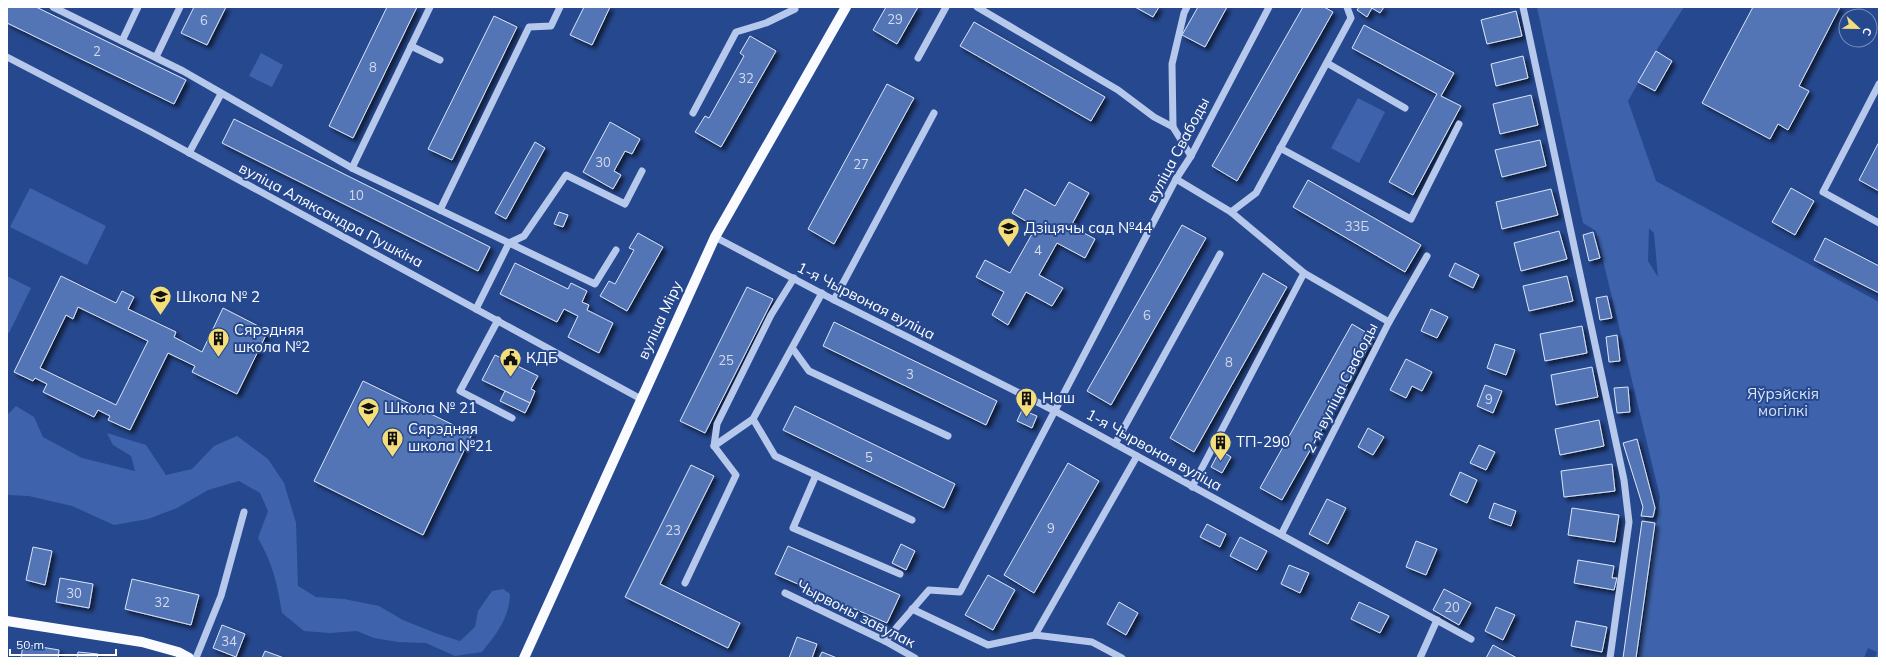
<svg xmlns="http://www.w3.org/2000/svg" width="1886" height="665" viewBox="0 0 1886 665" font-family="Mulish,sans-serif">
<style>
.green{fill:#3e63ac;fill-rule:evenodd}
.building{fill:#5274b6;stroke:#dae5f8;fill-rule:evenodd;filter:url(#shadow)}
.lines{fill:none;stroke-linecap:round;stroke-linejoin:round}
.minor{stroke:#b6c8eb;stroke-width:7}
.major{stroke:#fafbff;stroke-width:10}
.labels{text-anchor:middle;stroke-width:4;stroke-linejoin:round;paint-order:stroke}
.number-label{font-size:13px;fill:#d4dced}
.street-label{font-size:15px;fill:#fff;stroke:#26488e}
.poi-label{font-size:15px;fill:#fff;stroke:#26488e;text-anchor:start}
.park-label{font-size:15px;fill:#dae5f8;stroke:#26488e}
</style>
<defs>
<filter id="shadow"><feDropShadow dx="3.5" dy="3.5" stdDeviation="2" flood-color="#0009"/></filter>
</defs>
<rect width="100%" height="100%" fill="#26488e"/>
<g class="green">
<path d="M1537,7H1684L1656,51L1628,101L1656,181L1879,302V658H1875L1877,652L1868,648L1864,658H1638L1660,497L1596,231L1583,223ZM1649,228L1654,233L1658,277L1648,261Z"/>
<path d="M261,53L283,65L272,87L249,76Z"/>
<path d="M1358,98L1385,112L1359,163L1331,148Z"/>
<path d="M30,188L106,226L87,265L10,227Z"/>
<path d="M7,276L31,288L9,333L7,332Z"/>
<path d="M16,406L34,417L43,437L82,458L135,471L131,456L113,445L107,433L146,445L166,475L192,469L214,446L237,436L268,459L284,483L296,523L298,586L316,597L344,599L379,606L403,620L438,634L460,641L475,627L478,611L492,591L503,589L510,594C509,619 497,633 482,652L455,656L426,643L398,642L374,638L357,631L330,633L304,631L282,613C277,582 273,565 258,538L268,511L260,493L239,481L208,490L177,508L148,519L114,525L72,506L29,496L7,495V415Z"/>
</g>
<g class="building">
<path d="M7,7H36L186,80L174,104L7,23Z"/>
<path d="M194,7H226L207,45L181,33Z"/>
<path d="M387,7H417L353,138L329,126Z"/>
<path d="M584,7H610L592,45L570,35Z"/>
<path d="M886,7H918L897,44L873,30Z"/>
<path d="M1135,7H1159L1153,17Z"/>
<path d="M1198,7H1227L1205,47L1182,35Z"/>
<path d="M1303,7H1324L1333,12L1237,181L1212,166Z"/>
<path d="M1359,7H1384L1380,13L1372,8L1367,17L1357,10Z"/>
<path d="M1753,7H1840L1799,86L1809,91L1788,130L1778,124L1770,139L1702,103Z"/>
<path d="M1516,11L1522,36L1487,44L1481,20Z"/>
<path d="M494,16L517,27L452,160L428,149Z"/>
<path d="M974,22L1105,97L1091,121L960,46Z"/>
<path d="M1364,25L1454,73L1441,96L1461,106L1413,195L1389,182L1437,94L1352,48Z"/>
<path d="M750,36L776,51L721,147L695,132L705,116L709,118L744,56L740,53Z"/>
<path d="M1656,51L1672,61L1655,91L1638,82Z"/>
<path d="M1523,56L1528,78L1496,86L1491,64Z"/>
<path d="M887,84L914,98L834,244L808,229Z"/>
<path d="M1531,95L1538,125L1500,134L1493,104Z"/>
<path d="M234,119L490,247L478,271L222,143Z"/>
<path d="M610,122L640,139L632,154L625,151L614,171L621,175L613,189L583,172Z"/>
<path d="M1540,140L1546,166L1502,177L1495,150Z"/>
<path d="M535,142L545,148L506,219L495,213Z"/>
<path d="M1879,142V191L1859,180Z"/>
<path d="M1308,180L1421,245L1405,272L1293,207Z"/>
<path d="M1069,182L1089,193L1071,226L1095,239L1085,258L1057,243L1039,275L1063,288L1052,306L1026,292L1008,325L992,315L1004,292L976,277L985,260L1010,273L1036,227L1012,213L1025,189L1055,206Z"/>
<path d="M1791,188L1814,201L1795,235L1772,222Z"/>
<path d="M1551,189L1558,215L1502,229L1496,202Z"/>
<path d="M559,212L568,215L563,227L554,224Z"/>
<path d="M1182,225L1206,238L1111,405L1087,391Z"/>
<path d="M1559,231L1567,259L1521,271L1514,243Z"/>
<path d="M1593,232L1600,258L1589,261L1583,235Z"/>
<path d="M638,233L663,247L627,311L600,296L609,281L615,284L634,250L629,248Z"/>
<path d="M1825,238L1879,266V293L1814,260Z"/>
<path d="M515,263L568,289L571,283L587,291L582,302L589,305L587,310L613,323L599,353L568,337L578,316L564,309L557,322L500,294Z"/>
<path d="M1455,263L1479,275L1473,288L1449,276Z"/>
<path d="M1263,273L1287,287L1194,452L1170,438Z"/>
<path d="M61,276L116,303L122,291L134,297L128,309L176,332L174,337L202,352L223,308L268,331L237,394L192,372L195,366L168,353L130,430L108,420L110,416L98,410L94,417L43,392L47,384L35,378L33,381L14,372ZM78,307L148,341L116,405L40,368L66,315L73,319Z"/>
<path d="M1567,276L1573,301L1529,311L1523,286Z"/>
<path d="M747,287L773,299L705,433L680,421Z"/>
<path d="M1607,296L1612,318L1600,320L1596,298Z"/>
<path d="M1431,309L1448,317L1437,338L1421,331Z"/>
<path d="M834,322L997,401L986,425L823,346Z"/>
<path d="M1352,324L1374,337L1282,500L1260,488Z"/>
<path d="M1582,326L1587,353L1545,361L1540,334Z"/>
<path d="M1617,335L1620,361L1609,362L1606,337Z"/>
<path d="M1495,344L1515,350L1506,375L1487,368Z"/>
<path d="M495,355L538,376L531,389L535,391L530,403L482,380Z"/>
<path d="M1406,359L1432,372L1422,391L1412,386L1406,398L1390,390Z"/>
<path d="M1592,367L1598,397L1556,405L1551,375Z"/>
<path d="M363,381L472,434L423,535L314,481Z"/>
<path d="M1485,385L1502,391L1493,413L1477,406Z"/>
<path d="M1628,387L1630,412L1617,413L1614,388Z"/>
<path d="M505,391L530,403L525,413L500,401Z"/>
<path d="M795,406L955,484L944,508L783,430Z"/>
<path d="M1022,410L1037,416L1032,428L1017,421Z"/>
<path d="M1599,420L1604,446L1560,455L1555,429Z"/>
<path d="M1368,428L1384,437L1373,455L1358,447Z"/>
<path d="M1637,439L1655,508L1653,517L1641,516L1643,507L1623,443Z"/>
<path d="M1479,445L1495,452L1486,470L1470,463Z"/>
<path d="M1220,450L1231,457L1222,473L1211,467Z"/>
<path d="M1068,463L1099,481L1034,593L1004,575Z"/>
<path d="M1612,464L1615,491L1564,497L1561,471Z"/>
<path d="M691,465L714,476L660,584L740,623L728,648L625,597Z"/>
<path d="M1460,472L1477,480L1467,503L1450,495Z"/>
<path d="M1327,499L1346,508L1328,544L1309,534Z"/>
<path d="M1494,503L1516,511L1511,526L1489,518Z"/>
<path d="M1572,508L1619,515L1615,542L1568,535Z"/>
<path d="M1642,521L1655,523L1636,658H1623Z"/>
<path d="M1207,524L1226,534L1220,547L1200,537Z"/>
<path d="M1240,537L1267,551L1257,570L1230,556Z"/>
<path d="M1416,541L1437,549L1426,575L1406,567Z"/>
<path d="M901,544L915,551L906,570L892,563Z"/>
<path d="M788,546L900,595L887,623L775,574Z"/>
<path d="M33,547L52,551L45,585L26,580Z"/>
<path d="M1578,560L1614,566L1612,578H1617L1614,590L1574,583Z"/>
<path d="M1289,565L1309,573L1300,593L1281,584Z"/>
<path d="M988,575L1015,590L993,630L965,615Z"/>
<path d="M60,578L93,584L89,608L56,602Z"/>
<path d="M132,579L199,595L191,625L125,609Z"/>
<path d="M1444,589L1471,603L1459,625L1433,610Z"/>
<path d="M1119,602L1138,613L1126,635L1107,624Z"/>
<path d="M1359,602L1389,616L1380,633L1351,619Z"/>
<path d="M1496,607L1515,615L1503,640L1485,631Z"/>
<path d="M1576,621L1607,627L1602,652L1571,646Z"/>
<path d="M222,625L245,634L236,657L213,648Z"/>
<path d="M797,637L817,644L812,658H789Z"/>
<path d="M23,644L59,650L58,658H21Z"/>
<path d="M1493,645L1517,658H1486Z"/>
<path d="M265,651L284,658H262Z"/>
<path d="M78,652L98,654L97,658H77Z"/>
<path d="M822,652L837,658H819Z"/>
</g>
<g class="lines">
<g class="minor">
<path d="M53,7L183,71L352,168L595,284L616,250"/>
<path d="M977,7L1118,90L1154,117L1173,127"/>
<path d="M1187,7L1184,13L1172,64L1173,127L1191,156"/>
<path d="M1523,7L1624,480L1629,522L1610,658"/>
<path d="M122,41L138,7"/>
<path d="M411,46L440,60"/>
<path d="M7,57L151,132L641,399"/>
<path d="M156,57L180,7"/>
<path d="M918,58L946,7"/>
<path d="M1327,63L1405,108"/>
<path d="M1879,84L1823,192L1879,223"/>
<path d="M693,113L736,32L766,23L795,9"/>
<path d="M1280,148L1411,219L1459,124"/>
<path d="M189,153L221,94"/>
<path d="M352,168L430,7"/>
<path d="M1176,179L1231,212L1304,273L1389,322"/>
<path d="M440,210L529,27L551,26L560,7"/>
<path d="M1231,212L1256,193L1351,18L1347,7"/>
<path d="M715,237L834,300L1055,411L1471,639"/>
<path d="M834,300L934,113"/>
<path d="M476,309L509,243L524,236L566,175L625,204L642,171"/>
<path d="M498,320L460,391L512,418"/>
<path d="M793,349L809,371L948,436"/>
<path d="M753,419L775,456L912,520"/>
<path d="M1115,444L1220,254"/>
<path d="M714,446L717,424L771,315L794,278"/>
<path d="M816,475L793,528L900,574"/>
<path d="M1192,487L1304,273"/>
<path d="M1282,533L1389,322L1427,256"/>
<path d="M685,583L736,475L714,446L753,419L822,293"/>
<path d="M785,593L885,641L915,658"/>
<path d="M912,609L988,645L1035,635L1092,642L1122,658"/>
<path d="M1035,635L1137,456"/>
<path d="M885,641L929,590L960,592L1176,179L1191,156L1269,7"/>
<path d="M196,658L221,596L244,512"/>
<path d="M1420,658L1437,620"/>
</g>
<g class="major">
<path d="M7,621L142,642L178,652L189,658"/>
<path d="M524,658L715,237L846,7"/>
</g>
</g>
<defs>
<symbol id="school-pin" viewBox="-11 -11 22 30"><path d="M0 17L-7.5 6A9.5 9.5 0 1 1 7.5 6Z" fill="#f4de7a" stroke="#26488e"/><path d="M0-5L7-2L0 1L-7-2ZM-4 1L0 2.5L4 1V4Q0 6-4 4Z" fill="#111"/></symbol>
<symbol id="building-pin" viewBox="-11 -11 22 30"><path d="M0 17L-7.5 6A9.5 9.5 0 1 1 7.5 6Z" fill="#f4de7a" stroke="#26488e"/><path d="M-4-6H4V6H1V3H-1V6H-4ZM-2.5-4.3h1.7v1.8h-1.7ZM.8-4.3h1.7v1.8H.8ZM-2.5-1h1.7V.8h-1.7ZM.8-1h1.7V.8H.8Z" fill="#111"/></symbol>
<symbol id="civic-pin" viewBox="-11 -11 22 30"><path d="M0 17L-7.5 6A9.5 9.5 0 1 1 7.5 6Z" fill="#f4de7a" stroke="#26488e"/><path d="M-.6-6.5H3V-4.5H.6V-3L4-1V1h2V6H-6V1h2V-1L-.6-3ZM-1.2 2.5V6h2.4V2.5Z" fill="#111"/></symbol>
</defs>
<g fill-rule="evenodd">
<use href="#school-pin" x="996" y="216" width="25" height="34"/>
<use href="#school-pin" x="148" y="284" width="25" height="34"/>
<use href="#building-pin" x="206" y="326" width="25" height="34"/>
<use href="#civic-pin" x="498" y="346" width="25" height="34"/>
<use href="#building-pin" x="1014" y="386" width="25" height="34"/>
<use href="#school-pin" x="356" y="396" width="25" height="34"/>
<use href="#building-pin" x="380" y="426" width="25" height="34"/>
<use href="#building-pin" x="1208" y="430" width="25" height="34"/>
</g>
<g class="labels">
<g class="number-label">
<text x="895" y="24">29</text>
<text x="204" y="25">6</text>
<text x="97" y="56">2</text>
<text x="373" y="72">8</text>
<text x="746" y="83">32</text>
<text x="603" y="167">30</text>
<text x="861" y="169">27</text>
<text x="356" y="200">10</text>
<text x="1357" y="231">33Б</text>
<text x="1038" y="255">4</text>
<text x="1147" y="320">6</text>
<text x="726" y="365">25</text>
<text x="1229" y="367">8</text>
<text x="910" y="379">3</text>
<text x="1489" y="404">9</text>
<text x="869" y="462">5</text>
<text x="1051" y="533">9</text>
<text x="673" y="535">23</text>
<text x="74" y="598">30</text>
<text x="162" y="607">32</text>
<text x="1452" y="612">20</text>
<text x="229" y="646">34</text>
</g>
<g class="street-label">
<text transform="translate(1178 150) rotate(-62)" y="5">вуліца Свабоды</text>
<text transform="translate(331 215) rotate(28)" y="5">вуліца Аляксандра Пушкіна</text>
<text transform="translate(866 301) rotate(27)" y="5">1-я Чырвоная вуліца</text>
<text transform="translate(660 320) rotate(-65)" y="5">вуліца Міру</text>
<text transform="translate(1341 388) rotate(-63)" y="5">2-я вуліца Свабоды</text>
<text transform="translate(1154 450) rotate(29)" y="5">1-я Чырвоная вуліца</text>
<text transform="translate(856 614) rotate(27)" y="5">Чырвоны завулак</text>
</g>
<g class="poi-label">
<text x="1024" y="233">Дзіцячы сад №44</text>
<text x="176" y="302">Школа № 2</text>
<text x="234" y="335">Сярэдняя<tspan x="234" dy="17">школа №2</tspan></text>
<text x="526" y="363">КДБ</text>
<text x="1042" y="403">Наш</text>
<text x="384" y="413">Школа № 21</text>
<text x="408" y="434">Сярэдняя<tspan x="408" dy="17">школа №21</tspan></text>
<text x="1236" y="447">ТП-290</text>
</g>
<g class="park-label">
<text x="1783" y="399">Яўрэйскія<tspan x="1783" dy="17">могілкі</tspan></text>
</g>
</g>
<rect width="1886" height="665" fill="none" stroke="#ffffff" stroke-width="16"/>
<g transform="translate(1858 28) rotate(112)"><circle r="19" fill="#26488e" stroke="#7d91bb"/>
<path d="M0-3L7 15L0 10L-7 15Z" fill="#f4de7a"/>
<text y="-6" font-size="11" font-weight="bold" text-anchor="middle" fill="#ffffff">С</text>
</g>
<path d="M10 649v6h106v-6" fill="none" stroke="#ffffff" stroke-width="2"/>
<text x="16" y="649" font-size="12" fill="#ffffff" stroke="#26488e" stroke-width="3" paint-order="stroke">50 m</text>
</svg>
